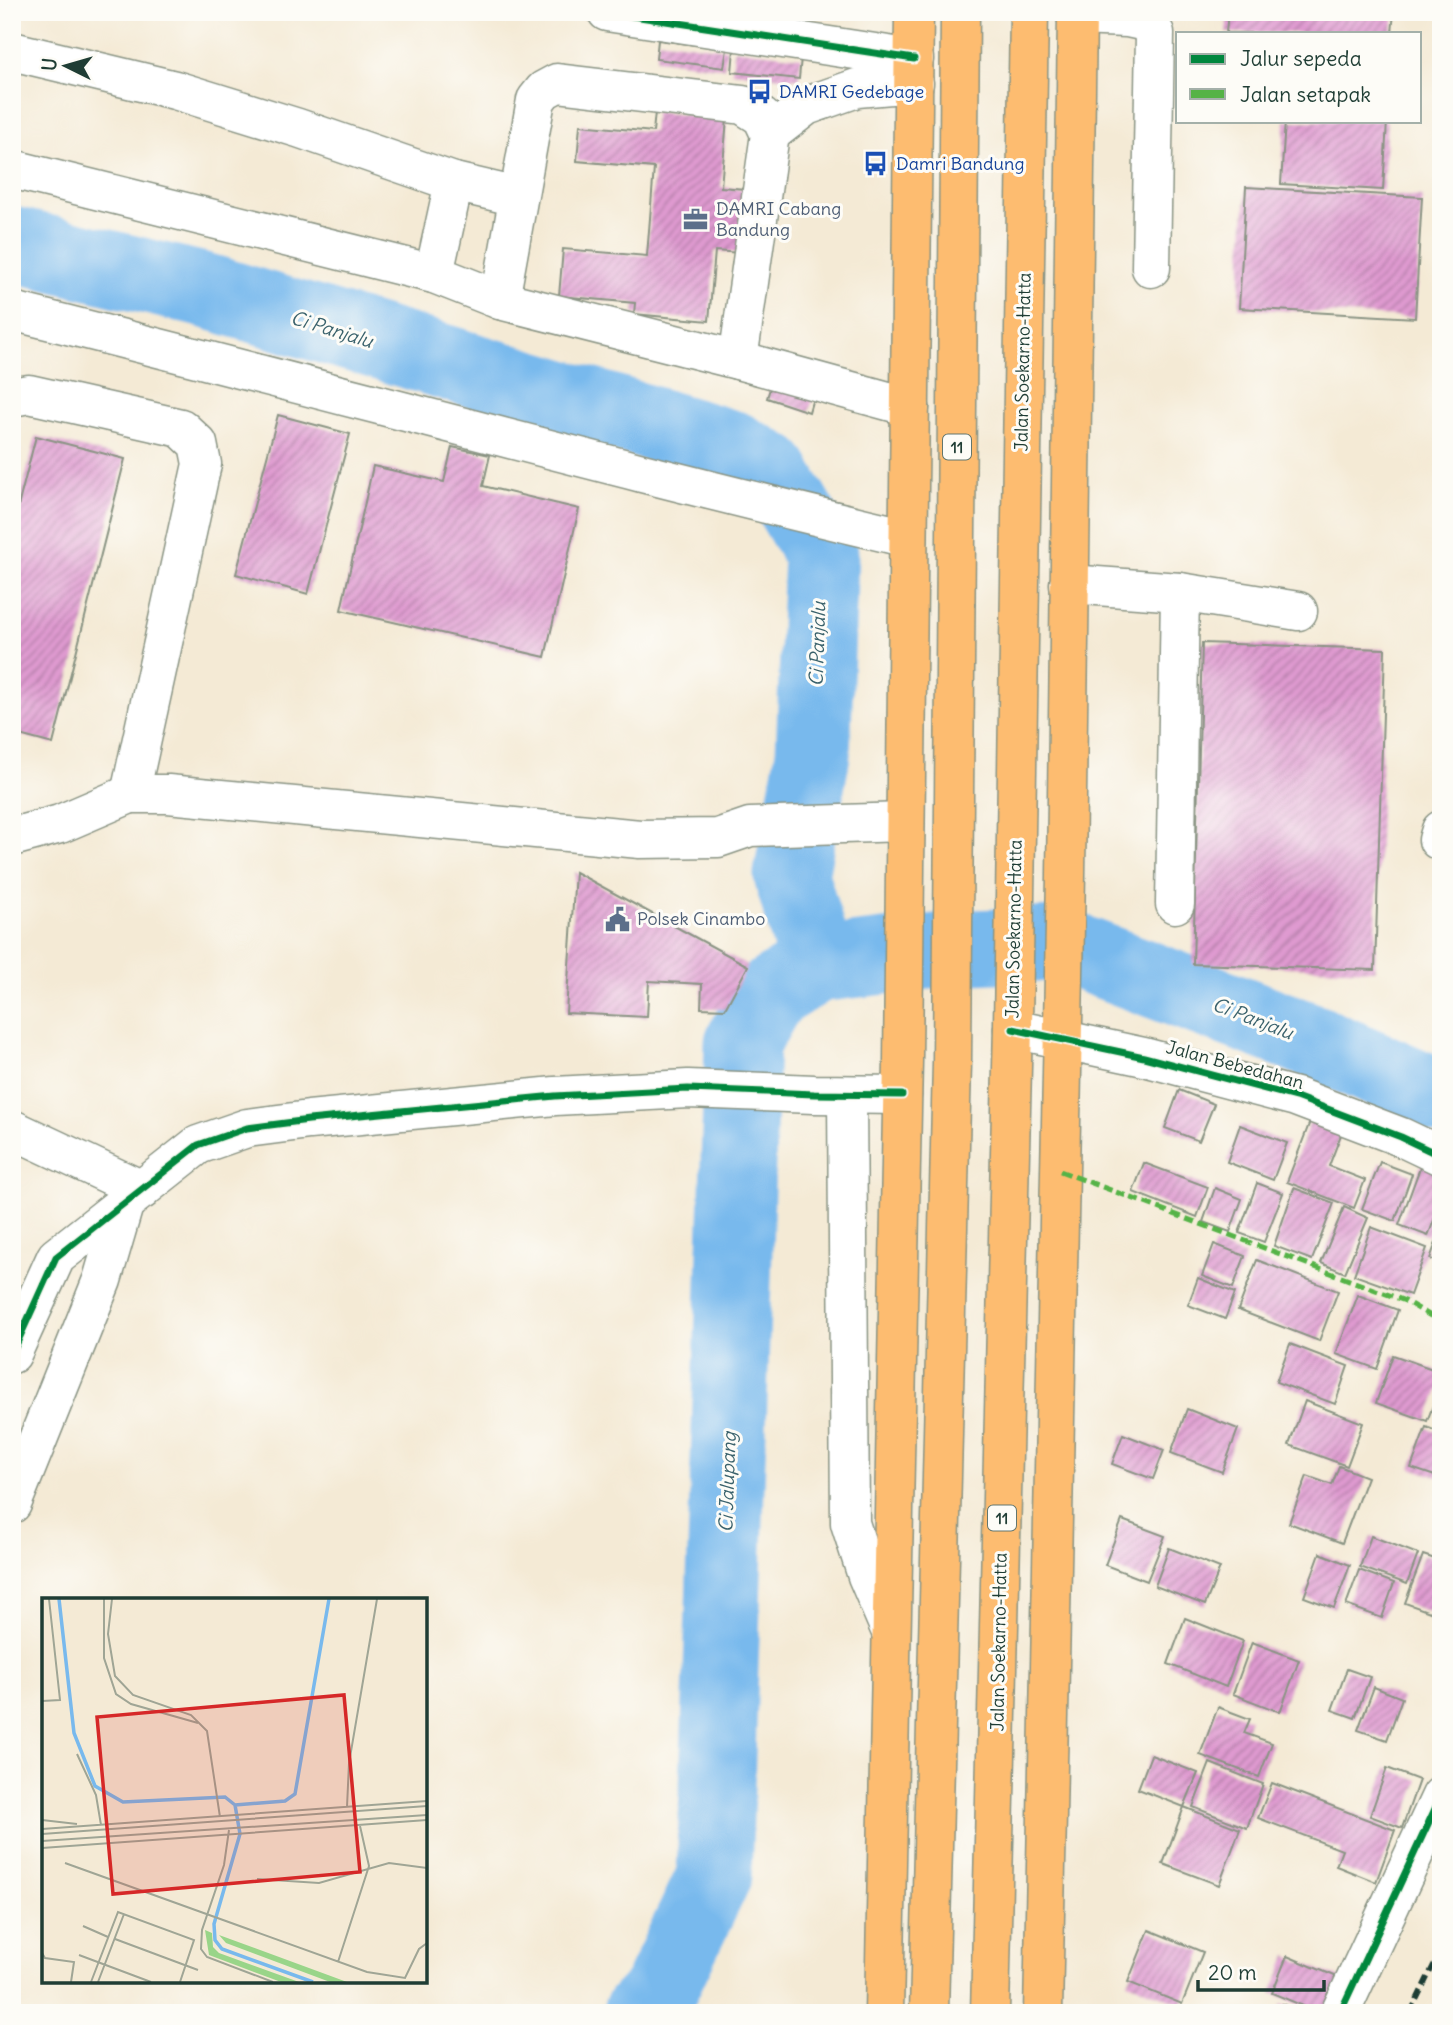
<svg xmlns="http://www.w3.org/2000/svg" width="1453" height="2025" viewBox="0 0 1453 2025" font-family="Delius,sans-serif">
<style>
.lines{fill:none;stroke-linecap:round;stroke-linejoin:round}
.river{stroke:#78b9ed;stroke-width:75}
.building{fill:url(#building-hatch)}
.minor-casing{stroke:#8a9484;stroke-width:41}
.major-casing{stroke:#8a9484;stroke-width:41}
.highway-casing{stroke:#8a9484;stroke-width:41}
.minor{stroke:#fff;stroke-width:38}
.major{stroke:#fdbc70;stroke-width:38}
.highway{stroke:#fdbc70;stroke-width:38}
.rail{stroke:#1f3d34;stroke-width:5;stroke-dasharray:10 5;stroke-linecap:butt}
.quiet{stroke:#55b346;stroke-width:5;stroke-dasharray:10 5;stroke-linecap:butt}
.cycleway-casing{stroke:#fdfcf7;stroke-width:11}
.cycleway{stroke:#00873e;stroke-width:7}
.labels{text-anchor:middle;stroke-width:6;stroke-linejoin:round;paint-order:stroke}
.shield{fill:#fdfcf7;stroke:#62766e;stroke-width:2}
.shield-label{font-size:16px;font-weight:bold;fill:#1f3d34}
.transit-label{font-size:18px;fill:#164399;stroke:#fdfcf7;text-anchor:start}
.service-label{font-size:18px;fill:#4e5e75;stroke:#fdfcf7;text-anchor:start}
.street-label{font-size:18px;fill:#1f3d34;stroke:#fdfcf7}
.water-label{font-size:19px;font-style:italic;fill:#3a626c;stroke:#fdfcf7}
.inset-river{fill:none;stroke:#78b9ed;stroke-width:3.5}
.inset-road{fill:none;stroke:#9fa595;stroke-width:2}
.view{fill:#d62828;fill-opacity:0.15;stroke:#d62828;stroke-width:3.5}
.inset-edge{fill:none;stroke:#1f3d34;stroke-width:3.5}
</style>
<defs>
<pattern id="building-hatch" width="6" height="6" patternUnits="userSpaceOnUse" patternTransform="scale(1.75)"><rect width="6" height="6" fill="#df9ad0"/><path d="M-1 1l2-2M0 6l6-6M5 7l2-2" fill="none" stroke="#b47faa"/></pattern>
</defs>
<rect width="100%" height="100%" fill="#fdfcf7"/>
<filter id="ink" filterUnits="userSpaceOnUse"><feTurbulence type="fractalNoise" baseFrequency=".0143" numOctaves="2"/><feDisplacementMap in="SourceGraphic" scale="14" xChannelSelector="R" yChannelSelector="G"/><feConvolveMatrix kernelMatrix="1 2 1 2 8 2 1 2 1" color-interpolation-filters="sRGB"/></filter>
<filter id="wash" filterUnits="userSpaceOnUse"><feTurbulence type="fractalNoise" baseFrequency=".00686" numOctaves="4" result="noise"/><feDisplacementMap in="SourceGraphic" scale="28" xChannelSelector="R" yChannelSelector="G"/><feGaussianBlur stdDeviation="1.57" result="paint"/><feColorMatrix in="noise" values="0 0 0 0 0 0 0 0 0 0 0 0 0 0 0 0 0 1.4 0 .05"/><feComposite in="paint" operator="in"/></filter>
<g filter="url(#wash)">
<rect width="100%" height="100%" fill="#f4ead5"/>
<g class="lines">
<g class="river">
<path d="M12,244L203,290L733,448L772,470L821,554L813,754L791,875L817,965"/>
<path d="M640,2013L658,1994L714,1876L742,1043L769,995L817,965L970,947L1058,944L1300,1036L1441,1097"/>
</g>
</g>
<g id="blocks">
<g class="building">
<path d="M1228,12H1394L1392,33H1226Z"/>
<path d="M658,40L727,49L724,68L656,59Z"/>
<path d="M734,49L801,57L799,79L732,72Z"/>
<path d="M655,112L727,119L721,187L745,189L740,253L715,251L709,321L634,314L635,303L559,296L563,249L647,256L654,168L577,161L580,125L653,132Z"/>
<path d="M1285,121H1387L1383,190L1281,184Z"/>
<path d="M1246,187L1422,197L1415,318L1239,308Z"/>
<path d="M773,379L815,391L809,412L767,398Z"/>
<path d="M278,415L350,434L308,594L236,574Z"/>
<path d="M36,436L125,459L53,744L12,733V530Z"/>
<path d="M452,447L490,455L483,486L579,509L545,657L341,610L373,466L444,482Z"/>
<path d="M1202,643L1385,649L1375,970L1193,964Z"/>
<path d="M575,872L748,966L725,1009L701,1008L702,984L649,981L647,1017L566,1013Z"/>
<path d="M1179,1090L1214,1104L1199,1141L1165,1128Z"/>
<path d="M1311,1119L1342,1132L1329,1166L1365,1180L1354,1208L1287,1182Z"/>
<path d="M1240,1125L1287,1143L1273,1180L1227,1162Z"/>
<path d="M1380,1162L1412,1174L1395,1221L1362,1209Z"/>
<path d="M1144,1163L1208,1187L1197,1217L1133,1192Z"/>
<path d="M1421,1165L1441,1172V1202L1428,1236L1399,1225Z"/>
<path d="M1257,1183L1283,1193L1264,1242L1239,1233Z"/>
<path d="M1215,1188L1242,1199L1230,1232L1203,1222Z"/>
<path d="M1294,1188L1334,1203L1312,1260L1274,1246Z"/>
<path d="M1344,1207L1368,1218L1345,1273L1321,1263Z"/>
<path d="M1371,1227L1427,1248L1410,1295L1354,1275Z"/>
<path d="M1440,1232H1441V1263L1430,1259Z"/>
<path d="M1214,1244L1245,1256L1233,1288L1202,1276Z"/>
<path d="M1257,1260L1338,1291L1319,1341L1238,1310Z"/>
<path d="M1198,1278L1235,1293L1225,1319L1188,1305Z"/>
<path d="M1358,1295L1398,1310L1377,1369L1336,1354Z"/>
<path d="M1290,1344L1348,1366L1335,1404L1276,1382Z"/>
<path d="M1393,1355L1441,1372V1385L1427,1421L1376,1403Z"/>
<path d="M1305,1401L1363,1423L1347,1466L1289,1445Z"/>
<path d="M1187,1409L1238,1429L1222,1472L1171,1453Z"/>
<path d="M1426,1427L1441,1433V1478L1411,1468Z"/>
<path d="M1123,1434L1164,1450L1153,1479L1112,1464Z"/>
<path d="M1339,1466L1367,1477L1342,1543L1289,1523L1307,1476L1332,1485Z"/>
<path d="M1122,1520L1165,1536L1147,1581L1105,1565Z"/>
<path d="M1371,1536L1418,1554L1407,1584L1360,1567Z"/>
<path d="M1169,1548L1220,1568L1205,1605L1155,1586Z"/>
<path d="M1320,1553L1350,1565L1334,1608L1304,1597Z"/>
<path d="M1423,1555L1441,1561V1616L1405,1603Z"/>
<path d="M1359,1570L1394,1583L1382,1618L1346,1605Z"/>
<path d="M1185,1618L1243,1641L1226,1687L1168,1664Z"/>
<path d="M1252,1642L1299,1660L1280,1712L1233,1694Z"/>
<path d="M1347,1669L1370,1677L1355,1718L1332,1710Z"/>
<path d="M1374,1687L1402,1698L1387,1740L1358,1730Z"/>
<path d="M1218,1707L1250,1719L1244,1733L1272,1743L1259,1777L1200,1755Z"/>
<path d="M1151,1755L1198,1773L1184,1807L1138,1789Z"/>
<path d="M1210,1763L1263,1784L1247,1828L1193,1807Z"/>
<path d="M1387,1768L1419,1780L1402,1828L1370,1816Z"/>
<path d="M1272,1783L1395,1830L1376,1882L1336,1866L1342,1850L1258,1818Z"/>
<path d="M1184,1807L1240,1829L1219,1885L1163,1864Z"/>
<path d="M1149,1930L1203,1952L1182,2004L1128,1982Z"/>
<path d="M1287,1956L1342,1979L1328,2013H1320L1272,1993Z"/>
<path d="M1282,2004L1303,2013H1279Z"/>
</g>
</g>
</g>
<g filter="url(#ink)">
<use href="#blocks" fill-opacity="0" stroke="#8a9484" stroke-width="2"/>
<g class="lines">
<defs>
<g id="minor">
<path d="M607,12L914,59"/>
<path d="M1076,16L1127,18L1146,22L1155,33L1151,268"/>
<path d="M12,51L175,90L298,128L454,182L434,274"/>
<path d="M770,134L806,106L857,88L914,83"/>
<path d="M12,169L434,274L500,300L738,360L910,407"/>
<path d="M454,182L518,197"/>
<path d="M500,300L536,100L544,90L557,83L743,105L762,117L770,134L738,360"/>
<path d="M12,311C311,385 608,468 908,538"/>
<path d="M12,397L29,394L181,428L198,444L202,464L130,794H168L640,839L718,838L750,827L904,822"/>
<path d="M1069,584L1180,592L1298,611"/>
<path d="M12,837L60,824L130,794"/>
<path d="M1438,840L1441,830"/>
<path d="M1175,904L1180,592"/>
<path d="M1013,1029L1144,1057L1296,1097L1401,1137L1441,1156"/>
<path d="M847,1095L850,1523L867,1576L891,1632"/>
<path d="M12,1129L142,1190"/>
<path d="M12,1354L56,1257L198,1145L247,1128L309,1120L555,1096L688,1089L814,1094L902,1095"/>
<path d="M12,1504L102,1280L124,1205"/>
<path d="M1340,2013L1441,1796"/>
</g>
<g id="major">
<path d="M884,2013L903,1061L914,12"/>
<path d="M1043,2013L1066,875L1077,12"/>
</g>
<g id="highway">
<path d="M929,2013L952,1063L960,12"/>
<path d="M990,2013L1013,1024L1029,12"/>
</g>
</defs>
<use href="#minor" class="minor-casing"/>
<use href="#major" class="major-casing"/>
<use href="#highway" class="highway-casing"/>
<use href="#minor" class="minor"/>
<use href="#major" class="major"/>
<use href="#highway" class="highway"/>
<g class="rail">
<path d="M1410,2013L1441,1950"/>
<path d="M1439,2013L1441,2009"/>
</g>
<g class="quiet">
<path d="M1438,840L1441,830"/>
<path d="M1060,1171L1405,1301L1441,1322"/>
</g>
<defs>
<g id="cycleway">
<path d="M607,12L914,59"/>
<path d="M1013,1029L1144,1057L1296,1097L1401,1137L1441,1156"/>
<path d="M12,1354L56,1257L198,1145L247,1128L309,1120L555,1096L688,1089L814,1094L902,1095"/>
<path d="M1340,2013L1441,1796"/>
</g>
</defs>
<use href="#cycleway" class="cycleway-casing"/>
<use href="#cycleway" class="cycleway"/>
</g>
</g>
<defs>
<symbol id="bus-bare" viewBox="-9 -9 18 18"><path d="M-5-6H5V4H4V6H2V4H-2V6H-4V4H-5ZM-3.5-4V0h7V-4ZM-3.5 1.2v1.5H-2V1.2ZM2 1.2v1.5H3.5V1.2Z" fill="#1a4fb4" stroke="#fdfcf7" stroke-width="2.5" paint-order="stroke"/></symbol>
<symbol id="office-bare" viewBox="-9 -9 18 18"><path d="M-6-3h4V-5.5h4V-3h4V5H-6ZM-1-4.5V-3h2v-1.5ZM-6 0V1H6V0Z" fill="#5c6f8a" stroke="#fdfcf7" stroke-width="2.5" paint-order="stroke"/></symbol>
<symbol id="civic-bare" viewBox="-9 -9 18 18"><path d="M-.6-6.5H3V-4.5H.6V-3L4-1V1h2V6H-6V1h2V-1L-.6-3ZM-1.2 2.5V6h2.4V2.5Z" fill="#5c6f8a" stroke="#fdfcf7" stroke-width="2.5" paint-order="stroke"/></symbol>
</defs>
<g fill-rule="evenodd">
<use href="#bus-bare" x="742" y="74" width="35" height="35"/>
<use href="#bus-bare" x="858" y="146" width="35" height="35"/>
<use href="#office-bare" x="678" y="202" width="35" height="35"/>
<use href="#civic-bare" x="600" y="902" width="35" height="35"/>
</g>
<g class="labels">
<g class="shield">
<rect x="943" y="434.5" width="28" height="25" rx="5"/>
<rect x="988" y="1505.5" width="28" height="25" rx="5"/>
</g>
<g class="shield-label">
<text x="957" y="453">11</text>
<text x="1002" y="1524">11</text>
</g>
<g class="transit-label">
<text x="779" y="98">DAMRI Gedebage</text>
<text x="896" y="170">Damri Bandung</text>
</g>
<g class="service-label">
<text x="716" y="215">DAMRI Cabang<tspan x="716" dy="21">Bandung</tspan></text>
<text x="637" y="925">Polsek Cinambo</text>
</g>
<g class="street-label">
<text transform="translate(1023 362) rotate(-89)" y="6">Jalan Soekarno-Hatta</text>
<text transform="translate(1014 929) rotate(-89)" y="6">Jalan Soekarno-Hatta</text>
<text transform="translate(1235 1065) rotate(15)" y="6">Jalan Bebedahan</text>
<text transform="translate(999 1642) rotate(-89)" y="6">Jalan Soekarno-Hatta</text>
</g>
<g class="water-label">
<text transform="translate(332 329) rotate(17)" y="7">Ci Panjalu</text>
<text transform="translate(817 644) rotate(-88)" y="7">Ci Panjalu</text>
<text transform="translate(1253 1018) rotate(21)" y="7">Ci Panjalu</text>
<text transform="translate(727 1482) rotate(-88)" y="7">Ci Jalupang</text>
</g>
</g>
<g transform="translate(42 1598)">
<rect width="385" height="385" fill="#f4ead5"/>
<path d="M163,332L170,335L171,349L177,355L257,384H239L167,357ZM177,337L305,384H288L184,345Z" fill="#99d589"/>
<path class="inset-river" d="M17,1L32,135L53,188L81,204L183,199L193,207M193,207L243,203L253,196L287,1M193,207L198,236L172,326L173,342L180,351L271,384"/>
<path class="inset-road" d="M62,1V60L74,96L89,106L156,125M70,1L66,36L73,78L91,97L149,117L165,133L178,219M0,103L18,102L7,1M35,156L54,197L59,227M305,209L307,165L335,1M0,222L35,226M0,231L385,203M187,232L182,267L160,332L159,351L165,359L231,384M0,236L385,208M0,243L385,217M0,250L385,222M23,265L325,374L363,380L377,351L385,345M215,281L277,285L347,265L385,270M41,328L66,339M73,341L156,372M0,355L3,360L32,364L29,384M37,357L109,384M296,364L327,268L318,228M49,384L76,314L152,342L138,384M56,384L82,316"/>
<path class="view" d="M302,97L318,274L71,296L55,119Z"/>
<rect width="385" height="385" class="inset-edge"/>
</g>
<rect width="1453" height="2025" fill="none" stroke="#fdfcf7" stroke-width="42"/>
<rect x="1176" y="32" width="245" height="91" fill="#fdfcf7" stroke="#a4b0a9" stroke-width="2"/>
<rect x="1190" y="54" width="35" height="10" fill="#00873e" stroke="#a4b0a9" stroke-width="2"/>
<text x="1240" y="66" font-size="21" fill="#1f3d34">Jalur sepeda</text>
<rect x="1190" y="89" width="35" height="10" fill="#55b346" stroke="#a4b0a9" stroke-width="2"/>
<text x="1240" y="102" font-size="21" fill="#1f3d34">Jalan setapak</text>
<g transform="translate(66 66) rotate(275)" stroke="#fdfcf7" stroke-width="5" paint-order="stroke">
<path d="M0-5L12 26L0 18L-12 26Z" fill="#1f3d34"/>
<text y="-10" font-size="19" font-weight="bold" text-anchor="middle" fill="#1f3d34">U</text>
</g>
<path d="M1198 1980v10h126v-10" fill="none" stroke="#1f3d34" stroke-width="3.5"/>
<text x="1208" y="1980" font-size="21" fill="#1f3d34" stroke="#fdfcf7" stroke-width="5" paint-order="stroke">20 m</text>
</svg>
